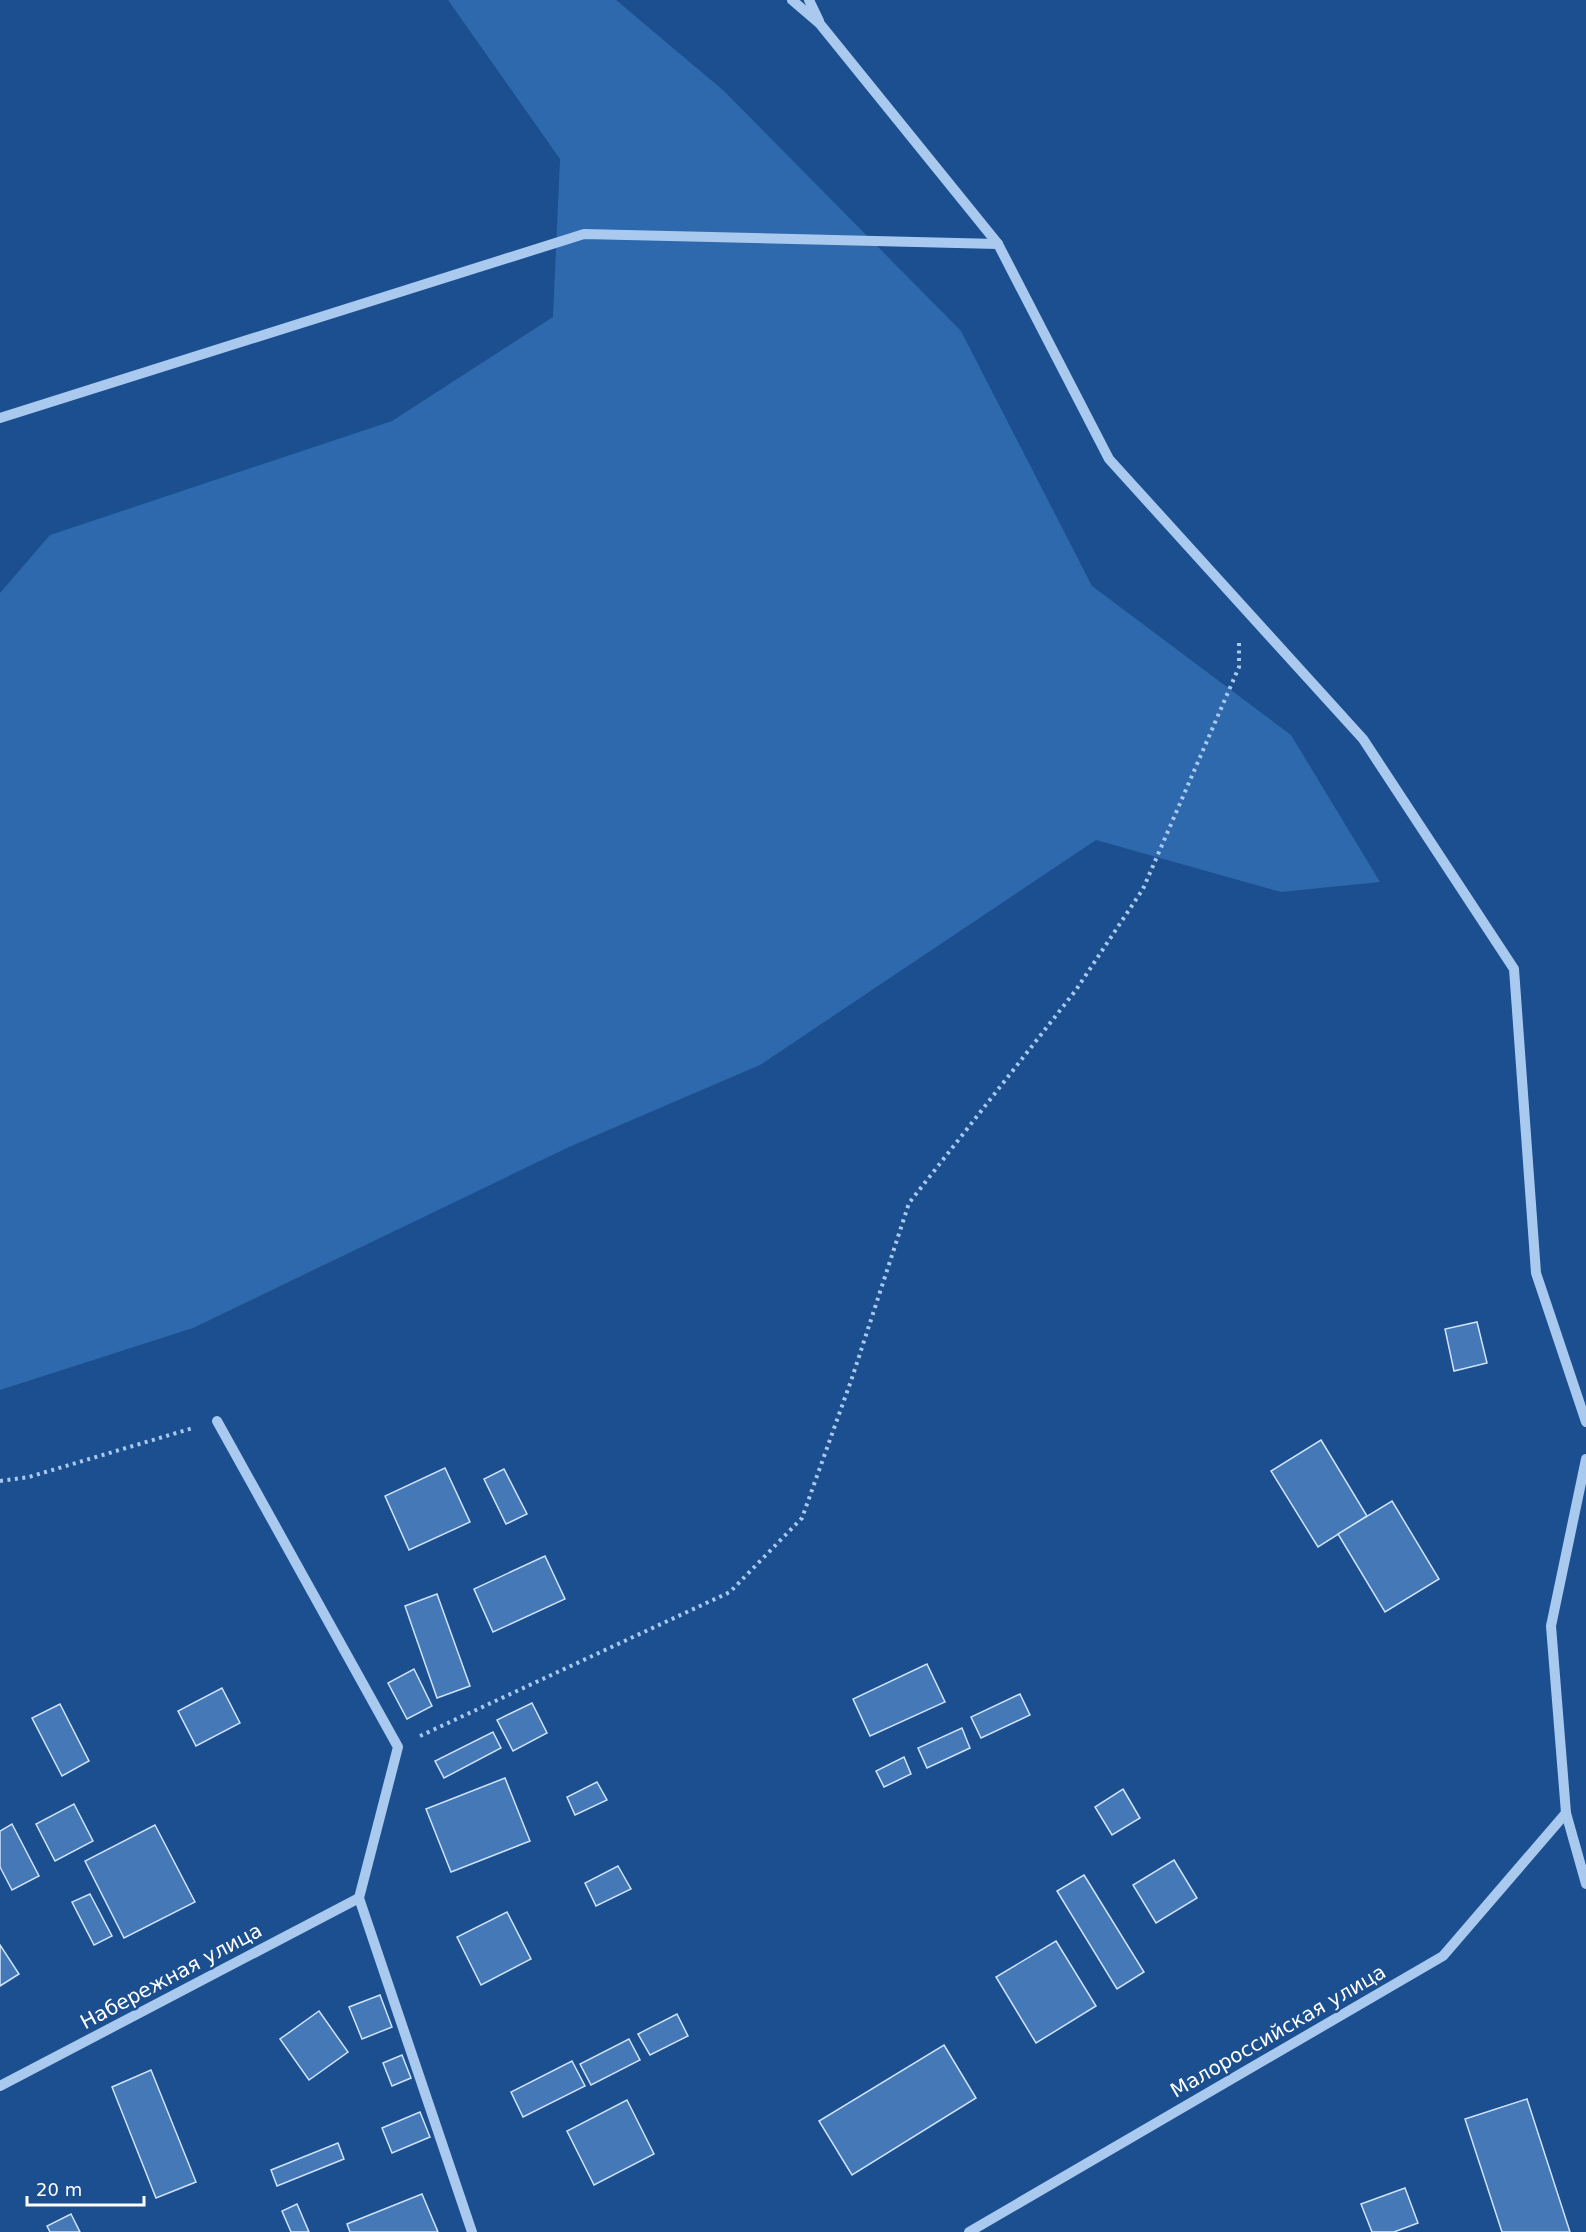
<svg xmlns="http://www.w3.org/2000/svg" width="1586" height="2232" viewBox="0 0 1586 2232" font-family="'DejaVu Sans',sans-serif">
<style>
.green{fill:#2e69ad}
.building{fill:#4478b7;stroke:#cfe3fa;stroke-width:1.5}
.lines{fill:none;stroke-linecap:round;stroke-linejoin:round}
.path{stroke:#a9c9ee;stroke-width:4;stroke-dasharray:3 4.5;stroke-linecap:butt}
.minor{stroke:#a9c9ee;stroke-width:10}
.labels{text-anchor:middle;stroke-width:5;stroke-linejoin:round;paint-order:stroke}
.street-label{font-size:20px;fill:#fff;stroke:#1b4f8f}
</style>
<rect width="100%" height="100%" fill="#1b4f8f"/>
<path class="green" d="M448,0H616L724,91L961,331L1092,586L1291,735L1380,882L1281,892L1096,840L760,1065L569,1147L193,1328L0,1390V593L50,535L392,421L553,317L560,159Z"/>
<g class="building">
<path d="M1477,1322L1487,1363L1454,1371L1445,1329Z"/>
<path d="M1321,1440L1367,1516L1318,1547L1271,1471Z"/>
<path d="M445,1468L470,1522L409,1550L385,1496Z"/>
<path d="M504,1469L527,1514L506,1524L484,1479Z"/>
<path d="M1392,1501L1439,1579L1385,1612L1338,1534Z"/>
<path d="M545,1556L565,1599L493,1632L474,1589Z"/>
<path d="M437,1594L470,1686L437,1698L405,1606Z"/>
<path d="M927,1664L945,1702L870,1736L853,1699Z"/>
<path d="M414,1669L432,1706L407,1719L388,1683Z"/>
<path d="M222,1688L240,1723L196,1746L178,1711Z"/>
<path d="M1020,1694L1030,1715L981,1738L971,1717Z"/>
<path d="M532,1703L547,1733L513,1751L497,1720Z"/>
<path d="M60,1704L89,1761L62,1776L32,1718Z"/>
<path d="M962,1728L970,1748L927,1768L918,1748Z"/>
<path d="M493,1732L501,1748L444,1778L435,1761Z"/>
<path d="M904,1757L911,1774L884,1787L876,1771Z"/>
<path d="M505,1778L530,1841L451,1872L426,1809Z"/>
<path d="M597,1782L607,1800L575,1815L567,1797Z"/>
<path d="M1123,1789L1140,1818L1112,1835L1095,1807Z"/>
<path d="M74,1804L93,1841L55,1861L36,1824Z"/>
<path d="M12,1824L39,1876L12,1890L0,1867V1831Z"/>
<path d="M155,1825L195,1902L124,1938L85,1861Z"/>
<path d="M1174,1860L1197,1898L1156,1923L1133,1885Z"/>
<path d="M618,1866L631,1889L596,1906L585,1883Z"/>
<path d="M1084,1875L1144,1972L1117,1989L1057,1891Z"/>
<path d="M90,1894L112,1936L94,1945L72,1902Z"/>
<path d="M507,1912L531,1959L481,1985L457,1937Z"/>
<path d="M1056,1941L1096,2006L1036,2043L996,1977Z"/>
<path d="M0,1945L19,1974L0,1986Z"/>
<path d="M380,1995L392,2027L362,2039L349,2007Z"/>
<path d="M319,2011L348,2052L309,2080L280,2039Z"/>
<path d="M677,2014L688,2036L650,2055L638,2034Z"/>
<path d="M629,2039L640,2060L591,2085L580,2064Z"/>
<path d="M944,2045L976,2098L852,2175L819,2121Z"/>
<path d="M402,2055L411,2078L392,2086L383,2063Z"/>
<path d="M572,2061L585,2086L523,2117L511,2092Z"/>
<path d="M151,2070L196,2182L156,2198L112,2087Z"/>
<path d="M1527,2099L1570,2232H1502L1465,2119Z"/>
<path d="M627,2100L654,2154L594,2185L567,2131Z"/>
<path d="M420,2112L430,2137L392,2153L382,2128Z"/>
<path d="M338,2143L344,2159L277,2186L271,2170Z"/>
<path d="M1405,2188L1418,2223L1394,2232H1372L1361,2204Z"/>
<path d="M422,2194L438,2232H350L347,2224Z"/>
<path d="M297,2204L309,2232H291L282,2211Z"/>
<path d="M71,2214L80,2232H50L47,2226Z"/>
</g>
<g class="lines">
<g class="path">
<path d="M0,1481L29,1477L193,1428"/>
<path d="M420,1736L730,1592L802,1518L852,1378L909,1203L1076,990L1143,889L1239,667V640"/>
</g>
<g class="minor">
<path d="M792,0L820,24L998,244L1109,459L1363,739L1514,969L1536,1273L1586,1422"/>
<path d="M809,0L819,21"/>
<path d="M0,418L584,234L998,244"/>
<path d="M217,1421L398,1747L359,1898L472,2232"/>
<path d="M1586,1459L1551,1626L1566,1813L1586,1884"/>
<path d="M0,2086L359,1898"/>
<path d="M969,2232L1443,1956L1566,1813"/>
</g>
</g>
<g class="labels">
<g class="street-label">
<text transform="translate(171 1976) rotate(-28)" y="7">Набережная улица</text>
<text transform="translate(1278 2031) rotate(-30)" y="7">Малороссийская улица</text>
</g>
</g>
<path d="M27 2196v9h117v-9" fill="none" stroke="#ffffff" stroke-width="3"/>
<text x="36" y="2196" font-size="18" fill="#ffffff" stroke="#1b4f8f" stroke-width="4.5" paint-order="stroke">20 m</text>
</svg>
